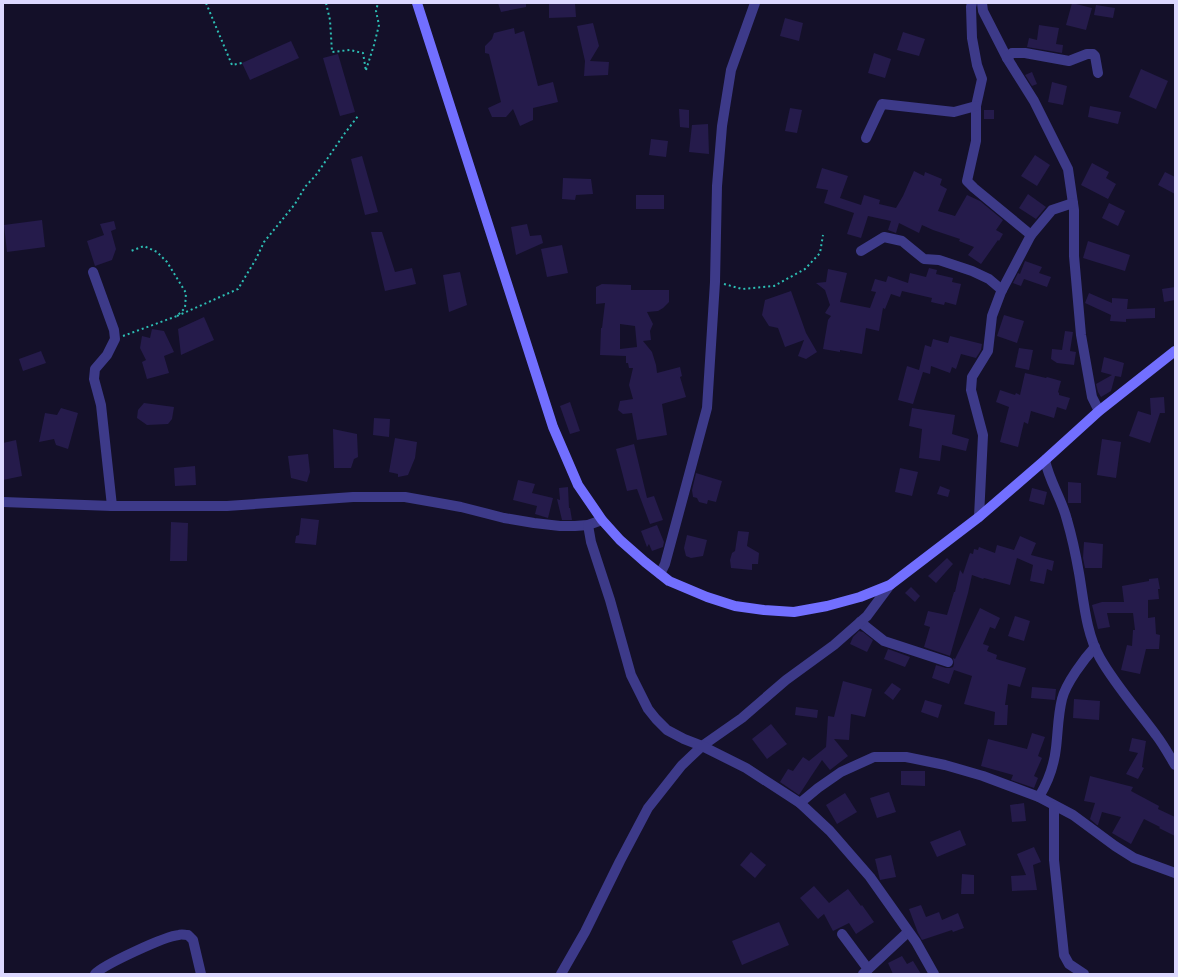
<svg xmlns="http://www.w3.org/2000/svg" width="1178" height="977" viewBox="0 0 1178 977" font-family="'Golos Text',sans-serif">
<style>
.building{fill:#251b4b;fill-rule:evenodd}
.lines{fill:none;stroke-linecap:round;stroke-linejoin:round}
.path{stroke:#2dbeb4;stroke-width:2;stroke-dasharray:2 3;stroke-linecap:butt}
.minor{stroke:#3d3a89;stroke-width:10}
.tertiary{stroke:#3d3a89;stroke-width:10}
.secondary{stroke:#726fff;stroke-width:10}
</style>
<rect width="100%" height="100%" fill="#141029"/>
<g class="building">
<path d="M498,3H526V7L501,12Z"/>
<path d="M549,3H575L576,17L549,18Z"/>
<path d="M1072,3L1092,8L1086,30L1066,25Z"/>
<path d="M1096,5L1115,8L1113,18L1094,15Z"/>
<path d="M785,18L803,23L799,41L780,36Z"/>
<path d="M593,23L599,46L590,61L609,62L608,75L584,76L585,61L577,26Z"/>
<path d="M1039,25L1059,28L1056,44L1063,45L1062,53L1027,47L1029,38L1037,40Z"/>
<path d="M514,28L515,34L524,31L538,86L553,82L558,102L533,108V120L520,126L513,109L506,117H492L488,108L501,102L489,54L485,53V46L492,39L494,33Z"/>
<path d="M903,32L925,39L919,56L897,50Z"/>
<path d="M291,41L299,58L250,80L242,63Z"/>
<path d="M874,53L891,59L885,78L868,73Z"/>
<path d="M338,54L355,112L340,116L323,58Z"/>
<path d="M1141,69L1168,81L1156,109L1129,97Z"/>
<path d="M1032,72L1037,84L1032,86L1025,75Z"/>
<path d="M1052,82L1067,86L1063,105L1048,102Z"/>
<path d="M1090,106L1121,112L1118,124L1088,117Z"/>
<path d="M790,108L802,110L797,133L785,131Z"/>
<path d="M679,109L689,110V128L680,127Z"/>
<rect x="984" y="110" width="10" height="9"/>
<path d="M708,124L709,154L689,152L692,125Z"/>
<path d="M651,139L668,141L666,157L649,155Z"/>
<path d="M1035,155L1050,165L1037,186L1021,176Z"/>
<path d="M362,156L378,212L365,215L351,159Z"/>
<path d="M1092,163L1109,172L1106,178L1116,184L1108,199L1081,185Z"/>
<path d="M822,168L848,176L840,198L861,205L864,195L880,200L879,204L896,208L903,196L914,171L924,176L925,172L942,179L940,185L947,189L938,211L955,216L967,195L980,201L1003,220L996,230L1003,234L999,241L998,240L981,264L968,255L974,247L959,241L960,239L933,230L922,225L919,233L899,223L896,233L888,230L891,221L868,216L861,238L847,234L854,213L824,203L828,190L816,188Z"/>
<path d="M1165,172L1175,177V194L1158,185Z"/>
<path d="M563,178L591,179L593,194L576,195L575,200L562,199Z"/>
<path d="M1028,194L1046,207L1036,219L1019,208Z"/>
<rect x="636" y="195" width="28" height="14"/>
<path d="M1109,203L1125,211L1118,226L1102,218Z"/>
<path d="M42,220L45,247L7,252L4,225Z"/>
<path d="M114,221L116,229L111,231L116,249L112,260L95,266L87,241L104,235L100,224Z"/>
<path d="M527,224L530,236L541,235L543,243L516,255L511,227Z"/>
<path d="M371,232H382L395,272L412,268L416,284L385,291Z"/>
<path d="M1088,241L1130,255L1125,271L1083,258Z"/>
<path d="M562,245L568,273L547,277L541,249Z"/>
<path d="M1025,261L1042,267L1039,273L1051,277L1047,287L1024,279L1021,286L1013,283L1018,273L1020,274Z"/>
<path d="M929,268L937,270L936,274L953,278L952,282L961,284L956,305L945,302L944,305L931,302L932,298L902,291L900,297L891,294L885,309L883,308L879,331L866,328L862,354L840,350V352L823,349L828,320L831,316L825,313L830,305L825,290L816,283L826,282L828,269L847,273L840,302L870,308L876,292L871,291L875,279L886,282L888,276L908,283L910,273L926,277Z"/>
<path d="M460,272L467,305L449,312L443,275Z"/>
<path d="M602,284L631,285V290H669V302L663,308L658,311L647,312L653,324L650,331L651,340L643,341L652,352L656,365L657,373L680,367L682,376L680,377L686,397L662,404L667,435L637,440L632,413L623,414L618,410L620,401L633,399L629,385L633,368H629L628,363H626V356L600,355L601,328H602L605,303L596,304V287ZM620,324L635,326L637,347L620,349Z"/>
<path d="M1175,287V300L1164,302L1162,289Z"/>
<path d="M791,291L806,333L817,352L806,359L798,356L804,340L785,347L778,328L769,326L762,315L765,300Z"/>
<path d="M1089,293L1112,303V298L1128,299L1127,309L1155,308V318L1126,319V322L1110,321L1111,315L1085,303Z"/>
<path d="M1004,315L1024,321L1017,343L997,336Z"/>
<path d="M204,317L214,340L181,355L178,329Z"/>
<path d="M152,329L164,331L174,352L164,356L169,373L147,379L142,362L146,360L140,348L142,336L150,338Z"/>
<path d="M1065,331L1073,332L1070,351L1076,352L1074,365L1057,363L1051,359L1052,349L1062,350Z"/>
<path d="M950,336L982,344L981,350L976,358L961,354L956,369L952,367L950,373L931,366L930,374L923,372L913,404L898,400L907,366L919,370L925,345L931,347L933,339L948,343Z"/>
<path d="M1019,348L1033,350L1029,370L1015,367Z"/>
<path d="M41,351L46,363L23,371L19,359Z"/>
<path d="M1104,357L1124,363L1121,377L1115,376L1111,391L1101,397L1098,392L1096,384L1112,375L1101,372Z"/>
<path d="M1025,373L1046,378L1047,377L1061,381L1058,392L1059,393V395L1070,398L1066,410L1057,407L1054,418L1031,411L1028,424L1024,422L1018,447L1000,442L1009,407L996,402L1000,390L1015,395L1016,393L1020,395Z"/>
<path d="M1164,397L1165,413H1160L1150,443L1129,436L1138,411L1151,415L1150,398Z"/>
<path d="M570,402L580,431L570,434L560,406Z"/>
<path d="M144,403L174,407L172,419L168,424L147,425L137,418L138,410Z"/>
<path d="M61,408L78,413L68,449L56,445L54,439L39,442L45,413L57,415Z"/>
<path d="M912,408L955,415L952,434L969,439L966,451L942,445L940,461L919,458L922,429L909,426Z"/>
<path d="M374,418L390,419L389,437L373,435Z"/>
<path d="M333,429L357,434L358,457L354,459L351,468H334Z"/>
<path d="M395,438L417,442L415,458L408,475L398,477V474L389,472Z"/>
<path d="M1102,439L1121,442L1116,478L1097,475Z"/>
<path d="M16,440L22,476L3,480V443Z"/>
<path d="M634,444L647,498L654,496L663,520L650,524L637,489L627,491L616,449Z"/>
<path d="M308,454L310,472L307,482L291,478L288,456Z"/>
<path d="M195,466L196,485L175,486L174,468Z"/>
<path d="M900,468L918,472L912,496L895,492Z"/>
<path d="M696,473L722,481L716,502L708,500L707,504L699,502L697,498L693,497L692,490Z"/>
<path d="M518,480L535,484L532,493L553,498L548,518L535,514L537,506L513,500Z"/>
<path d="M1068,482L1081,483V503H1068Z"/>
<path d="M940,486L950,490L948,497L937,494Z"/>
<path d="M568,487L569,508H570L572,520H562L557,499L560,500L559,488Z"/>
<path d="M1032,488L1047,492L1044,505L1029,501Z"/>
<path d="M301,518L319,520L316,545L295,543L296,536L299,535Z"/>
<path d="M171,522L188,523L187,561H170Z"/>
<path d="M657,525L664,542L663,547L652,551L649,544L647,547L641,531Z"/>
<path d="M738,531L749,532L747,546L759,553L758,564H752V570L731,568L730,560L732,553L735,551Z"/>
<path d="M687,535L707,540L703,556L691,558L686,556L684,548Z"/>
<path d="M1020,536L1036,543L1031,555L1054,561L1052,571L1047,569L1044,584L1030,581L1033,565L1017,558L1010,585L984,578L983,579L972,575L968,593L950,656L924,647L930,627L924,625L928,611L947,615L954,592H955L960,570L963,574L970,553L973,554L974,549L978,550L979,547L995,553L997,545L1014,550Z"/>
<path d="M1084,542L1103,544L1102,568H1085L1083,558Z"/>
<path d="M947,558L953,564L936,583L928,576Z"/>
<path d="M1158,578L1160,589H1158L1159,599L1148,600V618L1155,617L1156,634L1160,635L1159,649H1146L1140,674L1121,670L1127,645L1132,646L1133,630H1135L1133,613H1107L1110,627L1098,629L1092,605L1102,602H1124L1122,586L1149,581V579Z"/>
<path d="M911,587L920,596L915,602L905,593Z"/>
<path d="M980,608L1000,618L995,629L990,627L983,644L989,646L987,651L997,655L996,659L1026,668L1020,687L1008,684L1005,705H1008L1007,725H994L995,712L964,704L972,676L954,670L949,684L932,678L936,665L946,668H950L953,667L954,664L953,658L955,659Z"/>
<path d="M1015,616L1030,621L1024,641L1008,636Z"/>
<path d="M859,631L863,632L873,640L867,652L850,644L853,637Z"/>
<path d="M888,649L910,657L905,667L884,659Z"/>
<path d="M843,681L872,689L865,717L851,714L849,740L834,739L848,756L830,770L822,760L810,778L799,795L780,782L788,769L793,771L803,757L809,761L826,747L828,716L834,717Z"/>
<path d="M892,683L901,689L893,700L884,693Z"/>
<path d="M1032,687L1056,689L1055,700L1031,698Z"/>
<path d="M1074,699L1100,701L1099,720L1073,718Z"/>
<path d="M925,700L942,705L938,718L921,712Z"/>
<path d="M796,707L818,710L817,718L795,715Z"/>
<path d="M771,724L787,744L767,759L752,739Z"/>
<path d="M1032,733L1045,737L1038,756L1042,758L1034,776L1038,778L1034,788L1011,780L1013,775L981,766L988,739L1027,749Z"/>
<path d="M1132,738L1146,741L1142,767L1144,768L1138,779L1126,774L1138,753L1129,751Z"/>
<path d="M901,771H925V786L901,785Z"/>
<path d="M1090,776L1133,787L1131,791L1159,806L1158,809L1175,817V836L1159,828L1160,827L1144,819L1131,844L1112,833L1121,817L1102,812L1098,825H1097L1090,819L1095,803L1084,801Z"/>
<path d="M889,792L896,812L877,818L870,798Z"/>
<path d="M845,793L857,812L837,824L826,805Z"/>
<path d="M1024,803L1026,821L1012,822L1010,805Z"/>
<path d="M960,830L966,845L937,857L930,842Z"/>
<path d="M1034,847L1041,862L1033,865L1037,890L1012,891L1011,876L1026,875L1017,854Z"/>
<path d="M751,852L766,865L755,878L740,865Z"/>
<path d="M891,855L896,877L880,880L875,859Z"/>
<path d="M962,874L974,875V894H961Z"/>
<path d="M814,886L829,903L848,889L861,906L862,905L874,922L856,934L849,923L833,931L824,914L818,919L800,898Z"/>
<path d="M921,905L926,917L939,912L942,920L958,913L964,928L953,932L952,930L922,940L918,933L909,909Z"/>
<path d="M779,922L789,945L742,965L732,941Z"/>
<path d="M902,956L907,964L913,961L921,974H893L888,963Z"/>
</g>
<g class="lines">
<g class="path">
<path d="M206,3L232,65L242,63"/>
<path d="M326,3L330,20L332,52L350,50L363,53L366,71"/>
<path d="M366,70L374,45L379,25L376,11L378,3"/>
<path d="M724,284L742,289L774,286L805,269L820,253L823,235"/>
<path d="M177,316L238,289L256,259L264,242L295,204L305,187L316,175L345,133L358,116"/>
<path d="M123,336L177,316L185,308L186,293L167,262L157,252L144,246L131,251"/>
</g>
<g class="minor">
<path d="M972,3L971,7L972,38L977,65L982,79L976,106V141L967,181L974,188L1031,235"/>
<path d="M982,3L983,11L1007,58L1034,101L1068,169L1074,210V256L1081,335L1092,397L1099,411"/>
<path d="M1007,58L1012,53H1025L1069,61L1087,54H1093L1095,56L1098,73"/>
<path d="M866,138L882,104L954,112L976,106"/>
<path d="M861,251L884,237L902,241L924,259L939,260L972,271L989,279L1002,290"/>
<path d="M93,272L114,330L115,339L107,355L95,369L94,379L101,405L112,506"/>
<path d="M1045,460C1049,481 1062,499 1067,520C1072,537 1076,556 1079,573C1084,602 1086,633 1100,658C1116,686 1137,709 1156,735C1163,744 1169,755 1175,765"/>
<path d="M979,517L983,435L971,390L972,377L988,351L992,316L1001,292L1031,235L1052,210L1073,203"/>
<path d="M660,574L665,564L707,408L715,282L717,186L722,126L731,70L755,3"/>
<path d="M860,622L884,641L948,662"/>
<path d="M1039,797C1048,782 1054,766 1056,748C1058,731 1058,715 1062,699C1066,683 1084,659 1095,647"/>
<path d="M800,803L818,788L841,772L874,757H906L945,765L983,776L1039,797L1073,815L1115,846L1134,858L1175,873"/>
<path d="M1054,806V860L1064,955L1069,964L1084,974"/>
<path d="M842,934L868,969"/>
<path d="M95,974C103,965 165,936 179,935C181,934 185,935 188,935L193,940L201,974"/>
<path d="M561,974L585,932L620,861L648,808L682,765L702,746L742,718L786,680L834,645L867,616L890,585"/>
<path d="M863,974L908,932"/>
</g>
<g class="tertiary">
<path d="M3,502L112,506H227L353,497H405L461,507L504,518L534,523L560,526H575L588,525L602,520"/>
<path d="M588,525L591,542L610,600L631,675L648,709L656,719L667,730L684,739L702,746L746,768L800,803L830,831L870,877L916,942L934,974"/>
</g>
<path class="secondary" d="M417,3L553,427L578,485L602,520L620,540L645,562L669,581L707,597L735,606L764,610L794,612L827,606L860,597L890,585L979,517L1045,460L1099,411L1175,351"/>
</g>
<rect width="1178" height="977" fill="none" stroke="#dcd8ff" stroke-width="8"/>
</svg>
